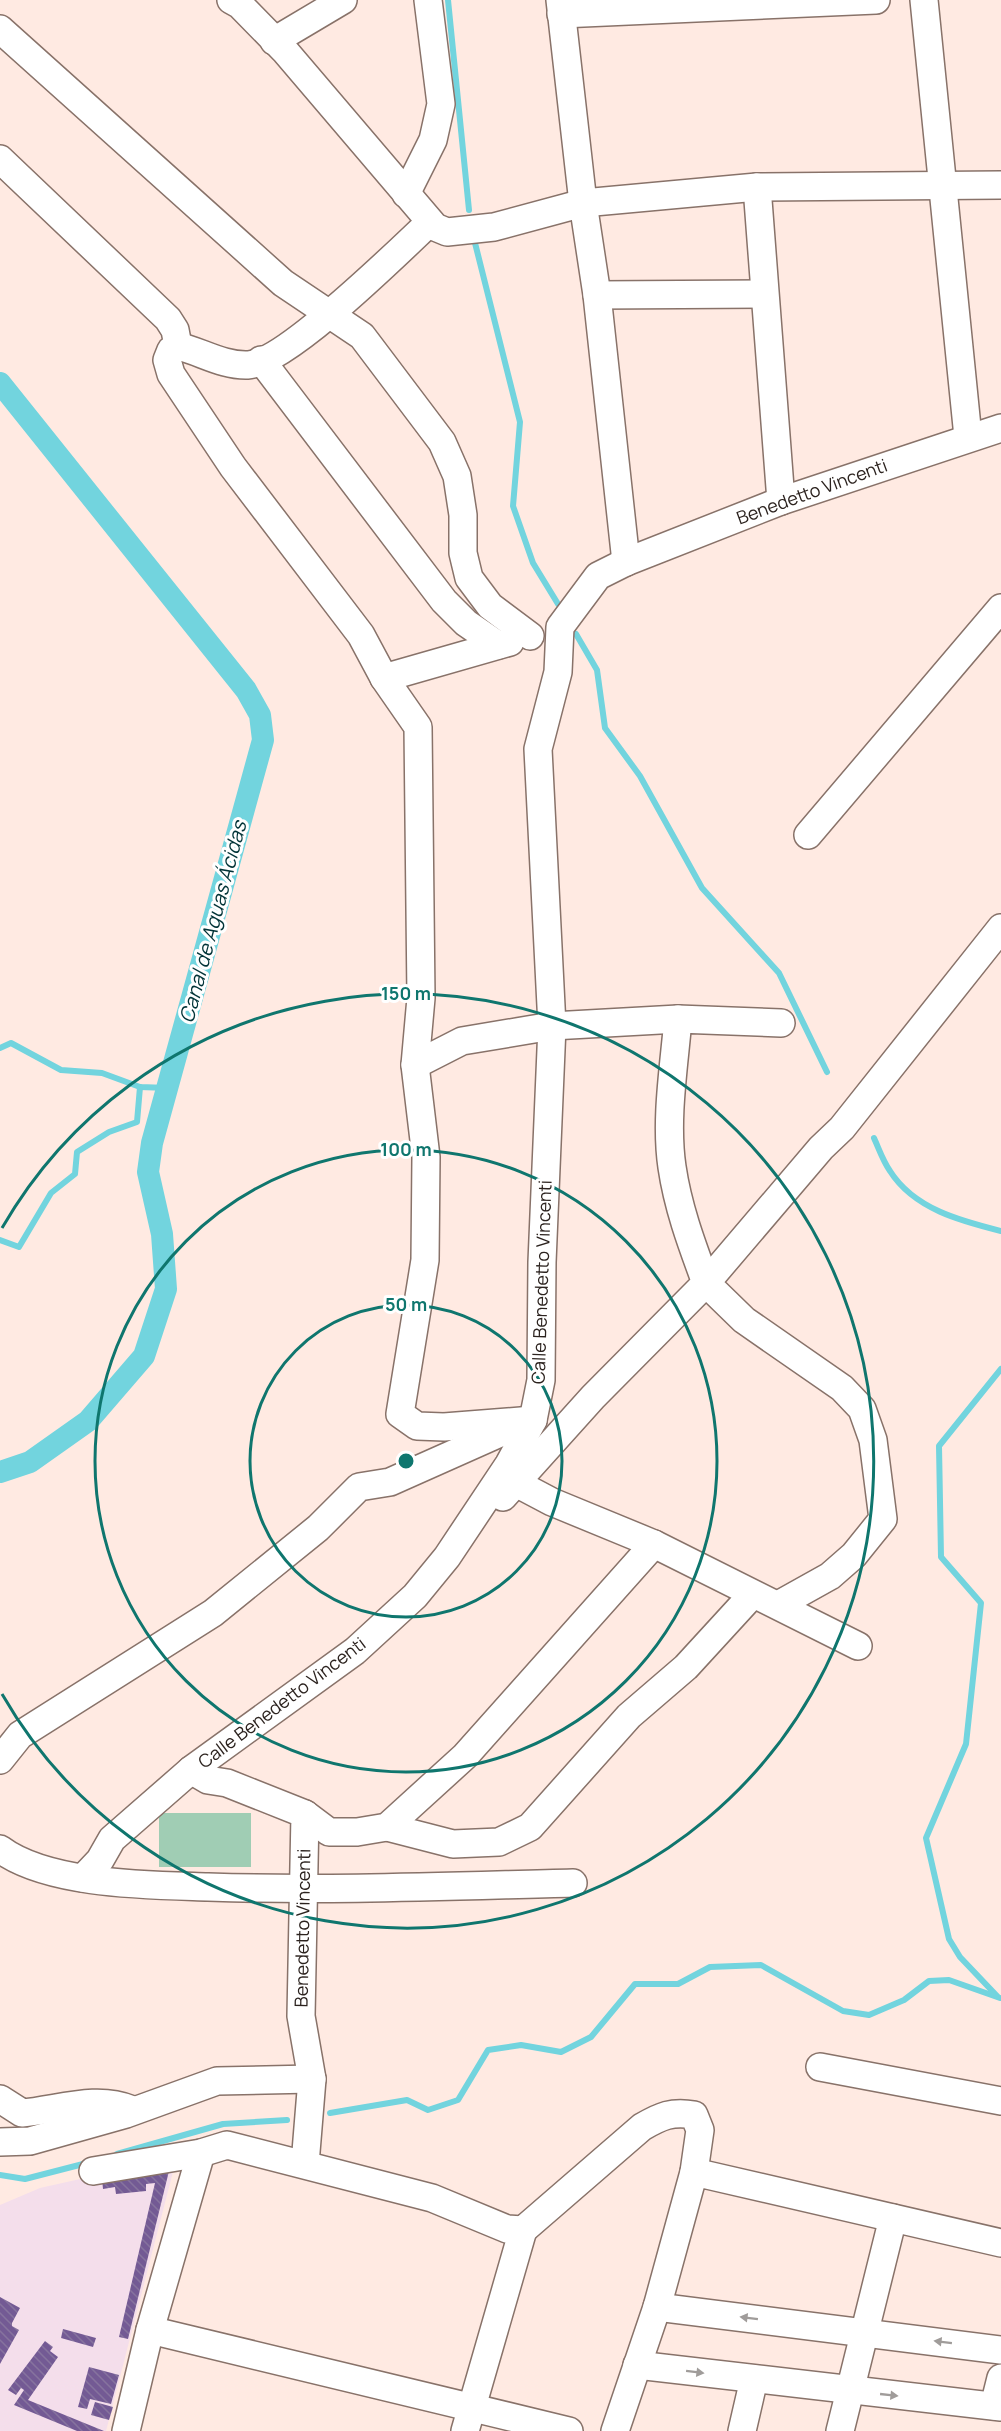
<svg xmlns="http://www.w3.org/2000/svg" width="1001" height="2431" viewBox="0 0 1001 2431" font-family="Manrope,sans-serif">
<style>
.industrial{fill:#f4deeb}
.grass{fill:#a0cdb4}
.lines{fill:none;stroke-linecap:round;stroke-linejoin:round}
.stream{stroke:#72d4de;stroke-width:6}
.canal{stroke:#72d4de;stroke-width:22}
.building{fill:url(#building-back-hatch)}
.minor-casing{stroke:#887269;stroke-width:30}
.minor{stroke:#fff;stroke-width:27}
.oneway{fill:#a09c9a}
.ring{fill:none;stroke:#0f766e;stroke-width:3}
.labels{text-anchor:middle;stroke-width:6;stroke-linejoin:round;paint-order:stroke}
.street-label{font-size:18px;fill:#2c231f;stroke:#fff}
.water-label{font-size:20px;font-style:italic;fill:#013337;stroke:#fff}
.centre{fill:#0f766e;stroke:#fff;stroke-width:3}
.ring-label{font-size:18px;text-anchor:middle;font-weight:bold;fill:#0f766e;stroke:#fff;stroke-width:6;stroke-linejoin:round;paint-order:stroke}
</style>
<defs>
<pattern id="building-back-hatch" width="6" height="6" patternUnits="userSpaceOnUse" patternTransform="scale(1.5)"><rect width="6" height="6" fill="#735a94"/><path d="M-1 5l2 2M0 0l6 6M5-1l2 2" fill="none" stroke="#86739e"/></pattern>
</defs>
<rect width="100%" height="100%" fill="#ffeae2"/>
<path class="industrial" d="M175,2164L106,2431H0V2205L40,2188L98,2175Z"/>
<rect class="grass" x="159" y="1813" width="92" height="54"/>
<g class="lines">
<g class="stream">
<path d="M448,0L469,210"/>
<path d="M475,243L520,422L513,506L533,563L558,604"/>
<path d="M576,634L597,670L605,728L640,776L702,888L779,973L827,1072"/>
<path d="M0,1048L11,1043L61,1070L102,1073L140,1087L168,1088"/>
<path d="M874,1138C879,1149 883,1161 890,1171C914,1209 961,1221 1001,1231"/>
<path d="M0,1240L19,1247L51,1193L75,1174L77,1152L109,1132L137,1122L140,1087"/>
<path d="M997,1996L960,1957L949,1939L926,1838L966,1744L981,1603L941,1557L939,1446L1001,1369"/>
<path d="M330,2113L407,2100L428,2110L458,2100L488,2050L521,2045L561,2052L591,2037L635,1984H678L710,1967L761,1965L843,2011L869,2015L904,2000L929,1981L949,1980L1000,1998"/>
<path d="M117,2154L223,2124L287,2120"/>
<path d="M0,2175L25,2179L87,2163"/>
</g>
<path class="canal" d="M0,383L246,690L260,715L263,740L152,1143L148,1172L162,1234L166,1289L144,1356L88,1421L30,1462L0,1472"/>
</g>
<g class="building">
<path d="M169,2171L128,2339L119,2337L155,2183L146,2184V2191L116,2194L115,2187L103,2189L102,2179Z"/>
<path d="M0,2297L20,2308L12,2323V2326L19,2330L0,2364Z"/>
<path d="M63,2329L96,2338L93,2347L61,2338Z"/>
<path d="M45,2341L53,2347L50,2351L58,2357L28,2400L104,2431H77L14,2405L24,2390L21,2388L16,2395L8,2390Z"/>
<path d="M89,2367L119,2375L111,2404L90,2399L87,2409L78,2407Z"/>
<path d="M95,2402L113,2407L109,2420L91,2415Z"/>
</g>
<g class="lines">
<defs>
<g id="minor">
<path d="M231,0L240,5L285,51L435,227L447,232L494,227L583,203L757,187L1001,185"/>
<path d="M560,0L583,203L597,295L626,562"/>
<path d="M924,0L968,437"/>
<path d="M561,14L876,0"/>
<path d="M0,29L283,283L362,336L442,442L457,476L463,515V553L469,578L490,606L530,636"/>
<path d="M274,41L343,0"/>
<path d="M0,159L168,319L175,330L178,346L171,350L167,360L171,374L233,467L361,635L384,678L418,727L421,998L415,1065L426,1157L425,1260L400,1414L417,1426L444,1427L533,1420"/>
<path d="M757,187L781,501"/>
<path d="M406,194L433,140L441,104L428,0"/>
<path d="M597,295L764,294"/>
<path d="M178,346C202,352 223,366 248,365C286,363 398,252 430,222"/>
<path d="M261,360L444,601L466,623L498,645"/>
<path d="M384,678L510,642"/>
<path d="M808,835L1001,608"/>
<path d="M415,1065L462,1041L552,1026L678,1019"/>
<path d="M516,1483L552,1502L654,1544L858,1646"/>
<path d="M503,1497L593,1397L706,1283C692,1245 678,1208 672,1167C665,1120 674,1067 678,1019L781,1023"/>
<path d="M778,1605L830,1576L854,1555L883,1519L873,1440L862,1409L842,1388L744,1320L706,1283L821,1148L842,1128L1001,928"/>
<path d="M0,1760L20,1735L213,1613L318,1528L359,1487L390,1482L509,1429"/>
<path d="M191,1770L208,1780L227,1783L305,1814L301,2016L312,2079L305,2164"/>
<path d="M305,1814L329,1832H357L387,1827L465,1756L654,1544"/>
<path d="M387,1827L453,1844L499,1842L530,1827L629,1716L686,1667L752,1595"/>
<path d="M0,1849C48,1885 150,1885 208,1887C330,1891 451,1886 573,1883"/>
<path d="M83,1878L100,1860L112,1839L191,1770L355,1651L415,1596L447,1557L509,1464L533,1420L541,1380L542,1262L552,1026L538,749L558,672L560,627L598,576L626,562L781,501L1001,428"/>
<path d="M820,2067L1001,2101"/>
<path d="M0,2099L22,2113C57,2110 97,2095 130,2109"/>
<path d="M0,2142L30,2141L126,2114L217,2081L312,2079"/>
<path d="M93,2171L201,2153L227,2145L432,2198L507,2229L523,2230L642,2127C661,2116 672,2111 694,2115L700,2130L694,2172"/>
<path d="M657,2307L1001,2350"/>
<path d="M150,2330L569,2431"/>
<path d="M637,2365L1001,2407"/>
<path d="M994,2406L1001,2378"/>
<path d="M126,2431L150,2330L201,2153"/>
<path d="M465,2431L523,2230"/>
<path d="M615,2431L657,2307L694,2172L1001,2243"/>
<path d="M742,2431L754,2379"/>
<path d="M840,2431L893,2218"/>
</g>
</defs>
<use href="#minor" class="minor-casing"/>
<use href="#minor" class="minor"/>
</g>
<defs><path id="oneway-solid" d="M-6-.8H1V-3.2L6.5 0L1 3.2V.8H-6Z" transform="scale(1.5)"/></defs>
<g class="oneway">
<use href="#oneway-solid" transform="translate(749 2318) rotate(-173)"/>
<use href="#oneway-solid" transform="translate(943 2342) rotate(-173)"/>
<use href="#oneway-solid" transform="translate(695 2372) rotate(7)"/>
<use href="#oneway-solid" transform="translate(889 2395) rotate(6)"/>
</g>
<g class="ring">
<circle cx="406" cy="1461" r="156"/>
<circle cx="406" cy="1461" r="311"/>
<path d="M2 1228A467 467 0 1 1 2 1694"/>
</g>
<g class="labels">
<g class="street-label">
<text transform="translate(812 492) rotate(-20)" y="6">Benedetto Vincenti</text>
<text transform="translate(542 1282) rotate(-88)" y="6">Calle Benedetto Vincenti</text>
<text transform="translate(282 1703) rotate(-37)" y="6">Calle Benedetto Vincenti</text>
<text transform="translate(303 1928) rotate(-89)" y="6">Benedetto Vincenti</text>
</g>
<g class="water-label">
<text transform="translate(213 922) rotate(-75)" y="7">Canal de Aguas Ácidas</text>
</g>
</g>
<circle cx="406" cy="1461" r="9" class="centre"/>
<g class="ring-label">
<text x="406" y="1000">150 m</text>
<text x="406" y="1156">100 m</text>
<text x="406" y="1311">50 m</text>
</g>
</svg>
